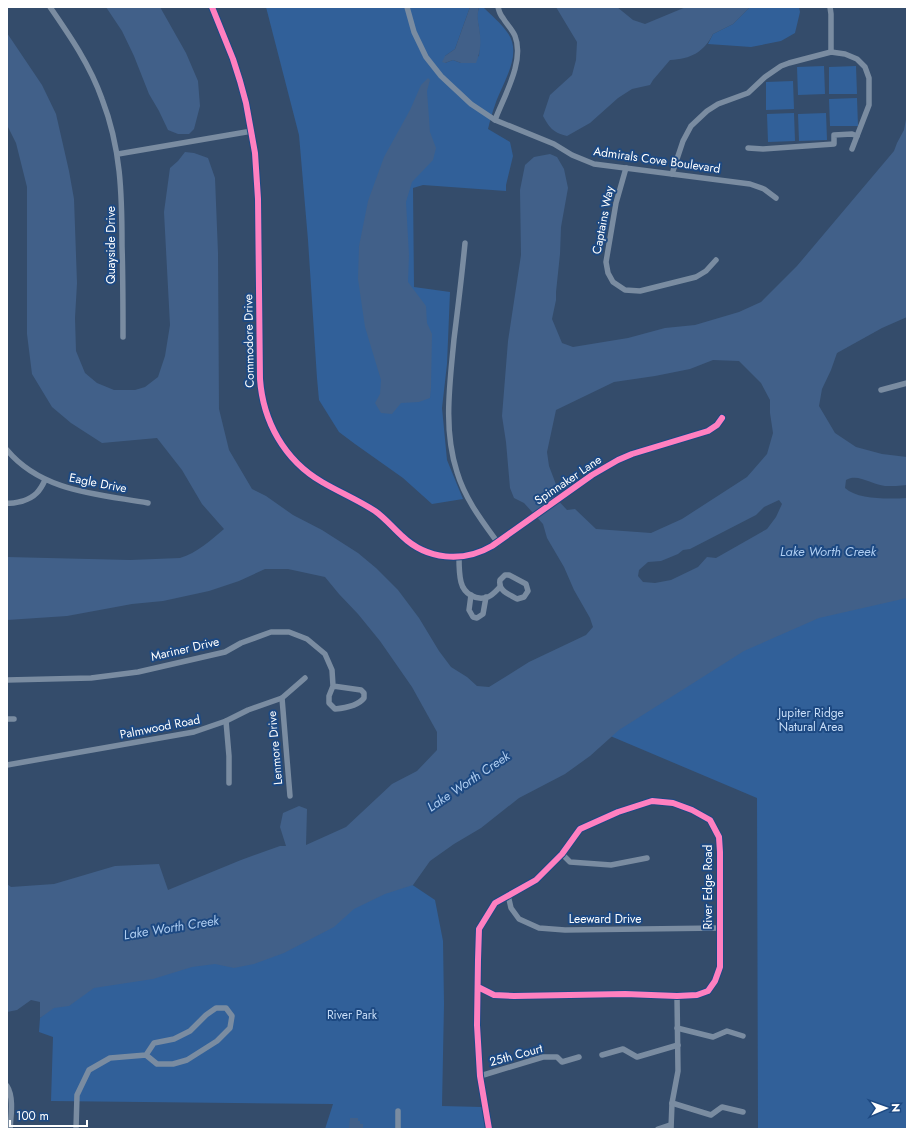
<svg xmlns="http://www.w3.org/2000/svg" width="914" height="1136" viewBox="0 0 914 1136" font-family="Jost,sans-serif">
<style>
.green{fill:#316099}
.water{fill:#416089;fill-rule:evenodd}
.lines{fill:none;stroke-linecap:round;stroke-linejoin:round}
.minor{stroke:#7a8ca1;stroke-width:5.5}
.cycleway-casing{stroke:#1d4982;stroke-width:8}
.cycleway{stroke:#ff80c0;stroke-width:6}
.labels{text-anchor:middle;stroke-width:4;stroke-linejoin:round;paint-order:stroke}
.street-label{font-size:12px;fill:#fff;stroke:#1d4982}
.park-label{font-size:12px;fill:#c7ddf7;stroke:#1d4982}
.water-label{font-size:13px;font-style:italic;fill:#aecdf1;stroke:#1d4982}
</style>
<rect width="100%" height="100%" fill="#344c6b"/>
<g class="green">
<path d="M266,7H470L455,49L445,56V63L453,60L461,63L479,56L480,36L477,16L479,7H483C491,15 501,23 507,32C524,54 502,83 495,105C492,113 490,121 488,129L510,142L513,156L506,185V191L423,185L413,188L414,287L450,292L447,364L442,408L447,460L463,499L432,504L403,478L355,444L339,432L319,400L317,378L308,240L299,135Z"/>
<path d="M750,7H799L800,12L795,33L781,41L751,47L708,44L713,34L733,24Z"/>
<path d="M824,66L825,94L798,95L797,67Z"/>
<path d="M856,66L857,94H829V67Z"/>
<path d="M793,81L794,109L766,110V82Z"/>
<path d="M857,98L858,126H830L829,99Z"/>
<path d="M794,113L795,141L768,142L767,114Z"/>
<path d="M826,113L827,140L799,141L798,114Z"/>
<path d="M907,591V1129H758L757,798L608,735L767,635L887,592Z"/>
<path d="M408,882L435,900L443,941L444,1004L442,1106L482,1107L486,1129H325L333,1104L51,1101L53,1037L39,1032L40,1018L54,1006L95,986L347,910Z"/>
</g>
<g class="water">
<path d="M106,7H160L186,53L198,81L200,106L194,129L189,134H178L168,130L159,111L149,94L134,56L122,31Z"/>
<path d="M470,7H479C476,19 479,23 480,35C481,44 480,54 476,63H461L453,60L445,63L442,62L445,56L455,49Z"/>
<path d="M556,7H617L633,20L645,24L686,7H750L733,24L713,34C704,52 691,59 670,60L653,80L650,85L632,89L618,98L590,123L567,136C552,132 550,128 543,116L550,95L572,75L576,60L577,42Z"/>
<path d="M7,33L42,85L56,114L69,171L74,199L77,283L75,318L76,351L85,373L97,383L114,390H135L145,387L158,377L165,356L170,325L164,212L170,168L178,161L185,152L194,153L208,158L215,178L218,253L219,409L229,450L252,489L266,496L293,515L322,530L358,553L376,568L398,590L419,618L439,651L451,667L467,677L477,686L489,687L529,662L586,635L593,627L590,618L574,590L564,567L547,538L543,524L524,503L514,498L510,488L506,442L502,416L508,341L521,255L520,190L525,165L534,157L550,154L557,157L564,169L568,188L561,227L560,254L556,292V300L552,319L562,343L573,347L628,338L665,328L695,325L739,312L761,302L797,266L894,151L897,143L904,130L907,114V317L882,328L837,353L831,370L822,389L819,406L835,433L856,447L882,454L907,457V485C900,486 892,486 885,486C872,485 858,473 846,480L845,488C858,500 889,499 907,498V598L819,618L744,651L619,730L590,756L565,774L519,798L481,828L454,844L430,861L413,885L385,894L354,909L334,927L284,953L254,964L234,968L215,964L192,967L153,979L94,988L69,1006L54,1008L40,1018V1002L31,1000L17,1010L7,1012V884L11,887L54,884L115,866L159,864L168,890L241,860L280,846H286L280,827L283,813L299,806L307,809L306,845L346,827L392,784L417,771L437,750V732L412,687L380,641L358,614L339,594L325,577L288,569H265L239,581L209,591L163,601L132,604L67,616L7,620V557L130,560L180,558C197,553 211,540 224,529L202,504L182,470L157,438L102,443L71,423L52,407L32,374L27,334V187L16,143L7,125ZM713,360L739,361L761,383L770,400V413L773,433L767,454L747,477L682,519L651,533L596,529L575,509L567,510L554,496L557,487L549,466L547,452L556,410L614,382L655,376L690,369ZM779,500L782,504L776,517L767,529L716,558L707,557L698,567L671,580L655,583L643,582L638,576L639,570L648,562L661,561L678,554L683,550L690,549L756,515L764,507Z"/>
<path d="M428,78L430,80L427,91L430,132L436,148L433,160L412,182L406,202L409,255L408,282L426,306L427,323L432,334L431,388L430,398L419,402L401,403L392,414L381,413L375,403L380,394L381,380L365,327L358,279L359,246L368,201L384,157L410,110L421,85Z"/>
<path d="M350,1118H358V1121H360V1124H363V1129H349Z"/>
</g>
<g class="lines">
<g class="minor">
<path d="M50,7C70,36 90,65 102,99C121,148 122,194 122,246C123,276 123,306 123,337"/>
<path d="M212,7L233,59L240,81L246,103L255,153L258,199L260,379C263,421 284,460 322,482C339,492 358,500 375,511C385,518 393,528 402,536C427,560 463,563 492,546L592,475L618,460L632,454L708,431L717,425L722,418"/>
<path d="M407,7L414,32L426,57L441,76L471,104L495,120L554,144L572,155L594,164L750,184L764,189L776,198"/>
<path d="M830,7L831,14V52"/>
<path d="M495,120C504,96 525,61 515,36C512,29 507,25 503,18C500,15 499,11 498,7"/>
<path d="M748,148L763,149L834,144V135L852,134L857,136"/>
<path d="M118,154L252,131"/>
<path d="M626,168L616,203L606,262L608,273L613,282L625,290L640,291L696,277L706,271L716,260"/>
<path d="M672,174L683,141L691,126L707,111L718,104L748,93L765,77L781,66L789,63L831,52L845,54L857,59L865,67L869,78V105L852,149"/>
<path d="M465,243C462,275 458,307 454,339C450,383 443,429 457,472C465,499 482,521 498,543"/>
<path d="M881,390L907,383"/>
<path d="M7,450C42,492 98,494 148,503"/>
<path d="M7,503C13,504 17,502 23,501C35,497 40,491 45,480"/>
<path d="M459,557C459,565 459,574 461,582C464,594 476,601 488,597C493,595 496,591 500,587"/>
<path d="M505,575H509L526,584L528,591L524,597L517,599C509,594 498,591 500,580Z"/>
<path d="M471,595L469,610L473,617L477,618L483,614L486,597"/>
<path d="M7,680L91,678L138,672L225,652L241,643L271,632H289L307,639L325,654L332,670L333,686L329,696V703L335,709C345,708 358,706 364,698V693L361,690L333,686"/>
<path d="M282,698L290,796"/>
<path d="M7,719H14"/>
<path d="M226,721L229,756V783"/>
<path d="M7,765L194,732L226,721L248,710L282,698L305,678"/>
<path d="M562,854L570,862L611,865L647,858"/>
<path d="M508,895L511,908L519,919L539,928L565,930L719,928"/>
<path d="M478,987L494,995L514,996L625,994L677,996L697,995L708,991L715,981L720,967V852L719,837L710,820L692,810L673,803L652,801L618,812L580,829L562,854L536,880L495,903L479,929L478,960L477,1025L480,1076L489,1129"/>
<path d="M677,1028L713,1037L727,1031L743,1036"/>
<path d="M602,1055L623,1049L637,1057L678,1045"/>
<path d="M480,1076L543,1057H557L562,1062L579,1057"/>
<path d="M7,1086C14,1097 11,1116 10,1129"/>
<path d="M672,1103L711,1115L722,1107L743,1112"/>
<path d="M76,1129L77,1095L89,1070L110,1058L146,1055L157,1064H173L187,1060L217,1041L230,1028L232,1016L226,1008H216L206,1015L190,1031L174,1039L154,1043L146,1055"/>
<path d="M398,1129V1111"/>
<path d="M658,1129L670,1125"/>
<path d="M671,1129L672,1103L678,1071L677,996"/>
</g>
<defs>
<g id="cycleway">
<path d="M212,7L233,59L240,81L246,103L255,153L258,199L260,379C263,421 284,460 322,482C339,492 358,500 375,511C385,518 393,528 402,536C427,560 463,563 492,546L592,475L618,460L632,454L708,431L717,425L722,418"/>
<path d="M478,987L494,995L514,996L625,994L677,996L697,995L708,991L715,981L720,967V852L719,837L710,820L692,810L673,803L652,801L618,812L580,829L562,854L536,880L495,903L479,929L478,960L477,1025L480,1076L489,1129"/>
</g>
</defs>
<use href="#cycleway" class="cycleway-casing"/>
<use href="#cycleway" class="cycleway"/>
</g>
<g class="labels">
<g class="street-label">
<text transform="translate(657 160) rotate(8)" y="4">Admirals Cove Boulevard</text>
<text transform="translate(603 220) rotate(-79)" y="4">Captains Way</text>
<text transform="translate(111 245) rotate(-90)" y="4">Quayside Drive</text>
<text transform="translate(249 341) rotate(-91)" y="4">Commodore Drive</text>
<text transform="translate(568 480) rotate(-34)" y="4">Spinnaker Lane</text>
<text transform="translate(98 483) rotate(11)" y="4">Eagle Drive</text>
<text transform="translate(185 649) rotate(-13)" y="4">Mariner Drive</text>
<text transform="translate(160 727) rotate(-11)" y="4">Palmwood Road</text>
<text transform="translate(275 748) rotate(-95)" y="4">Lenmore Drive</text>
<text transform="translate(708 887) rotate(-90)" y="4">River Edge Road</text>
<text x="605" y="923">Leeward Drive</text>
<text transform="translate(516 1055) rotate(-15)" y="4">25th Court</text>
</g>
<g class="park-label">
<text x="811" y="717">Jupiter Ridge<tspan x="811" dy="14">Natural Area</tspan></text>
<text x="352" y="1019">River Park</text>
</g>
<g class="water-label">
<text x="828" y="556">Lake Worth Creek</text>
<text transform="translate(468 781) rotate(-34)" y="5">Lake Worth Creek</text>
<text transform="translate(171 927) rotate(-9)" y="5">Lake Worth Creek</text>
</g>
</g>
<rect width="914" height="1136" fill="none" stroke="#ffffff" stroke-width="16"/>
<g transform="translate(886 1108) rotate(88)" stroke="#1d4982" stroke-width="3" paint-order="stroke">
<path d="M0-3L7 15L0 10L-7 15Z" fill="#ffffff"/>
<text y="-6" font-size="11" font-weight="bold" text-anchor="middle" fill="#ffffff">N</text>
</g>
<path d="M10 1120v6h77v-6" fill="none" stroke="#ffffff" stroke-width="2"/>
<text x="16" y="1120" font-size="12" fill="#ffffff" stroke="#1d4982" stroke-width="3" paint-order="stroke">100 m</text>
</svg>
